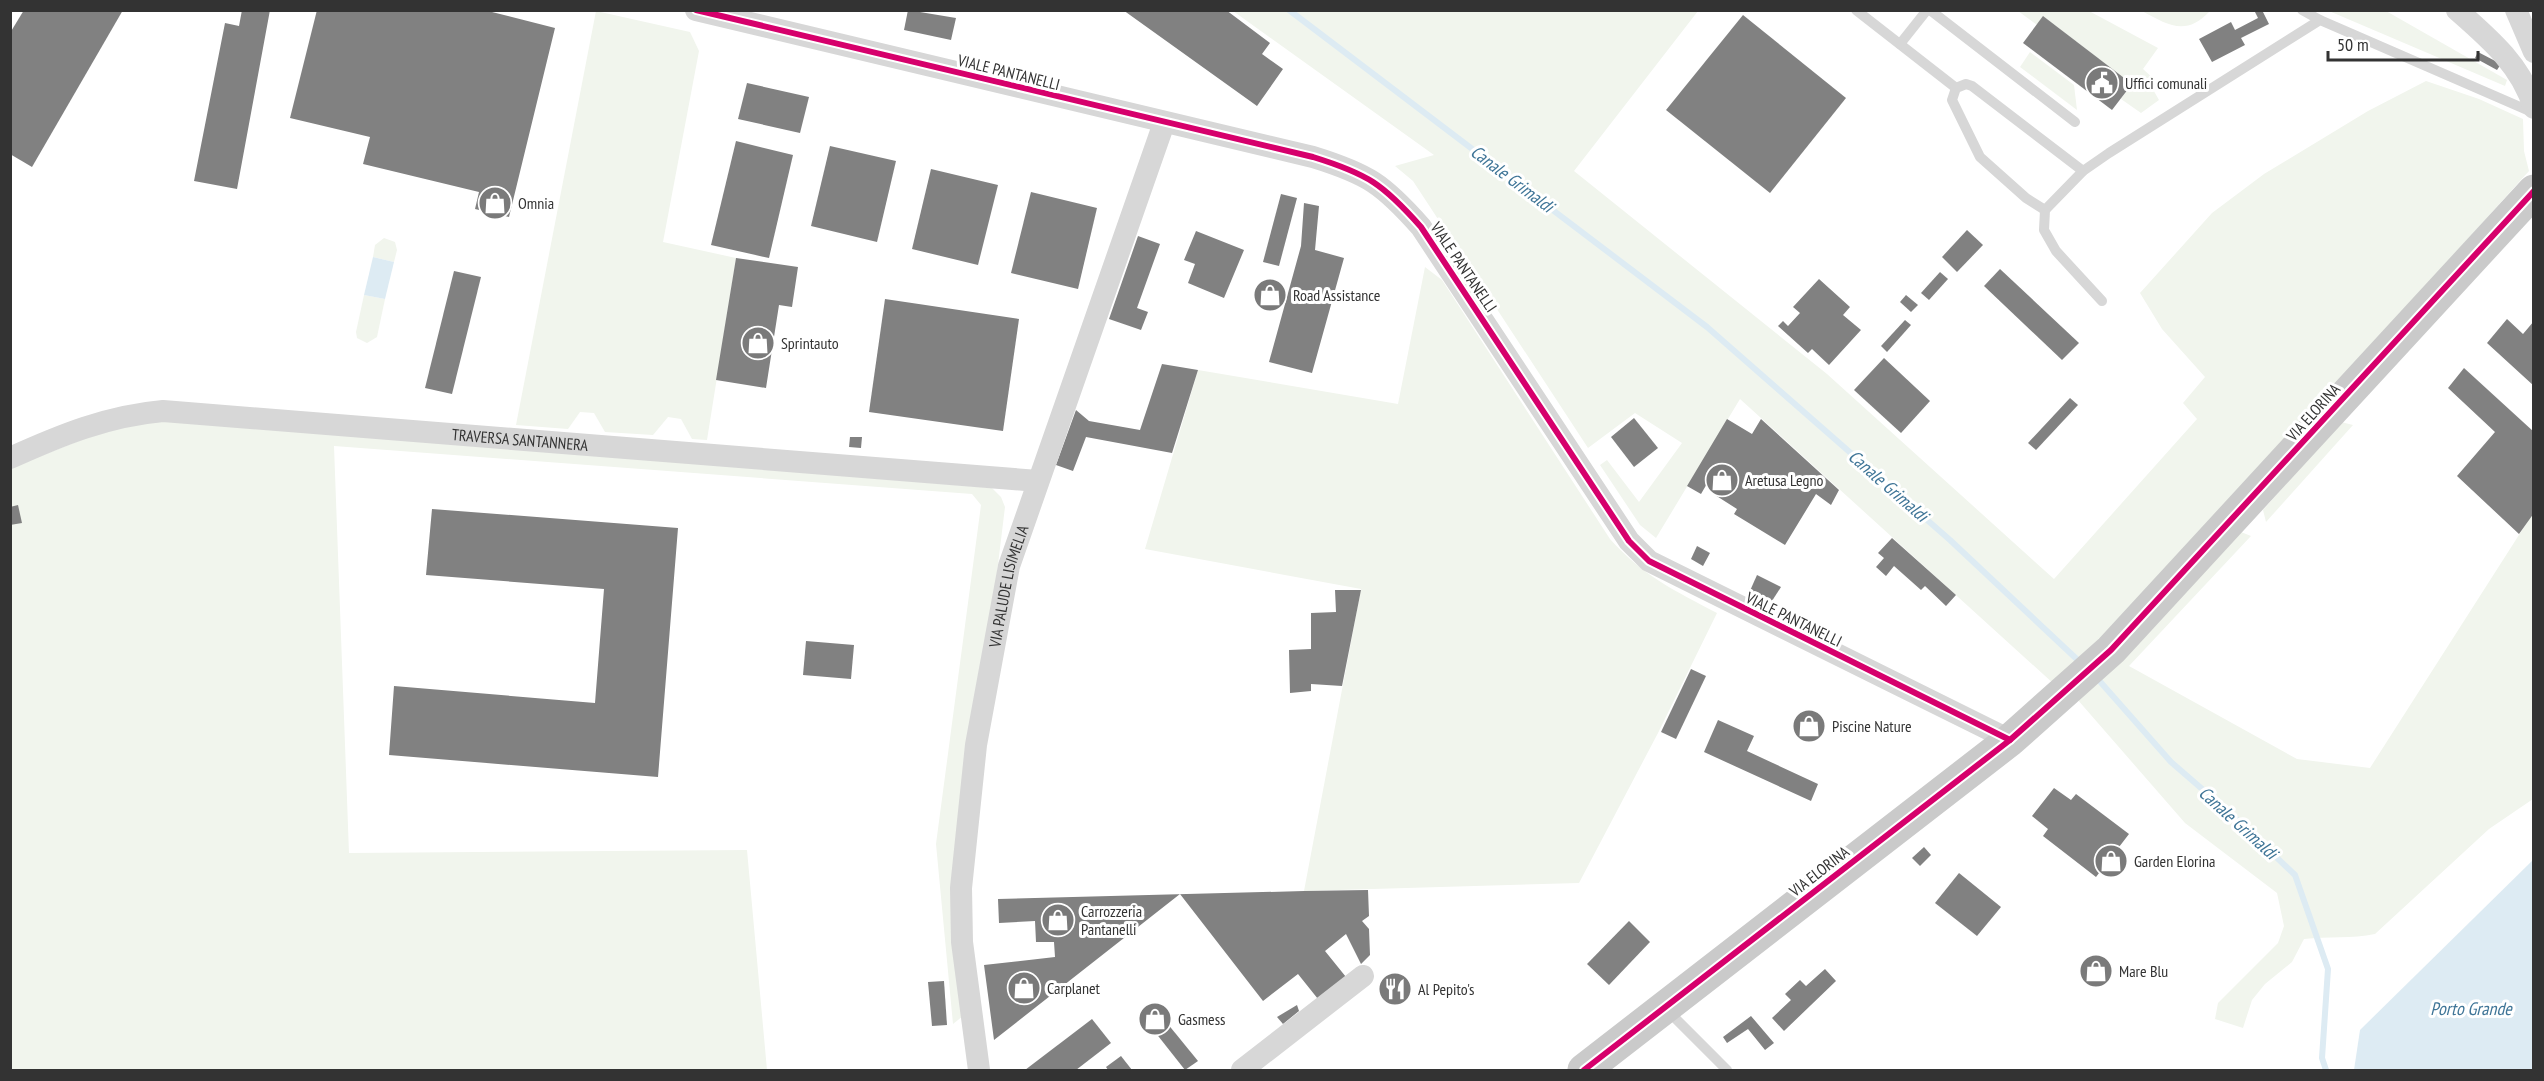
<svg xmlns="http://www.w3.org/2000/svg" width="2544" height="1081" viewBox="0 0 2544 1081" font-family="'PT Sans Narrow',sans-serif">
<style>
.green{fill:#f1f5ed}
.water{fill:#ddebf3}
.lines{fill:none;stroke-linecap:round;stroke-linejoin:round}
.stream{stroke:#ddebf3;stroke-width:6}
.building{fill:#818181}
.service{stroke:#d7d7d7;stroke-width:10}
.minor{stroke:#d7d7d7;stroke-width:22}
.primary{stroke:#cacaca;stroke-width:33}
.cycleway-casing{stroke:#fff;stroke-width:10}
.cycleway{stroke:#d6006c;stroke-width:6}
.labels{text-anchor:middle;stroke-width:6;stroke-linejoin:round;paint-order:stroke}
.street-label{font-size:16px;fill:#333;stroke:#fff}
.poi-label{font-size:16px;fill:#333;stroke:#fff;text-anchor:start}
.water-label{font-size:18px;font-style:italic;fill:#3f7597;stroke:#fff}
</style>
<rect width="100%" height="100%" fill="#fff"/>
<g class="green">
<path d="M596,11L690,32L699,51L663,242L736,258L707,440L692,439L681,419L668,417L653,435L605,432L594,413L580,412L568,429L516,425Z"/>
<path d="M1233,11H1698L1574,171L1827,374L2054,579L2197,419L2183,403L2205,377L2162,329L2140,293L2212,213L2264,174L2368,111L2426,81L2479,99L2523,119L2524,151L2529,171L2265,464L2241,532L2251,536L2129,666L2297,759L2370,768L2533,513V799L2489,829L2375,934C2352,939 2328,936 2304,939L2292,962L2265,984L2252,1000L2243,1028L2215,1019L2218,1003L2278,943L2284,926L2277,893L2185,823L2077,699L2055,685L1740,399L1656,538L1640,525L1600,465L1607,460L1639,502L1682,443L1635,413L1588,448L1413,181L1395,166L1434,155Z"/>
<path d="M2018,11H2089L2158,48L2143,69L2155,80L2151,86L2159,100L2141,113L2121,99L2132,84L2044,17L2037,25Z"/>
<path d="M2142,11H2210C2186,37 2168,25 2142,11Z"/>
<path d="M2329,11H2386L2507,80L2505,86Z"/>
<path d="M2030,52L2074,85L2077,110L2020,67Z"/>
<path d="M384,238L395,242L397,250L394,262L373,257L375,245Z"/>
<path d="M1425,267L1442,280L1610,539C1642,575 1675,591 1717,613L1658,733L1579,883L1304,891L1361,589L1145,549L1198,370L1398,404Z"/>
<path d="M364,295L385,299L377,337L367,343L357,338L356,332Z"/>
<path d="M165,420L992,488L1001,497L1005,507L995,589L979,681L963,1016L953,1024L936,844L981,505L972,494L334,446L349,853L747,850L767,1070H11L10,468L112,428Z"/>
<path d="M2341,422L2353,425L2266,522L2263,510Z"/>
</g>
<g class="water">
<path d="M373,257L394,262L385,299L364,295Z"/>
<path d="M2533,860V1070H2354L2360,1030Z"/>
</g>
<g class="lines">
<g class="stream">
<path d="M1289,10L1707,327L1950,540L2082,664"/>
<path d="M2096,677L2171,762L2231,814L2295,875L2328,969L2322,1058L2326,1070"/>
</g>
</g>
<g class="building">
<path d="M24,10H123L32,167L10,154V33Z"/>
<path d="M242,10H270L237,189L194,181L225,23L239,26Z"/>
<path d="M317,10H484L555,28L509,217L475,209L479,192L363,164L370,137L290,118Z"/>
<path d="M908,10L956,18L951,40L904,30Z"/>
<path d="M1123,10H1226L1270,43L1262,54L1283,69L1257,106Z"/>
<path d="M2254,10H2262L2269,24L2241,38L2245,45L2212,62L2199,39L2231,22L2235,30L2258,18Z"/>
<path d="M1743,15L1846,98L1770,193L1666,110Z"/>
<path d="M2043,16L2132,84L2112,110L2023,43Z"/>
<path d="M2478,52L2501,64L2497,70L2475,58Z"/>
<path d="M747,83L809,97L800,133L738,119Z"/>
<path d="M736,141L793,155L769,258L711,245Z"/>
<path d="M830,146L896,161L877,242L811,226Z"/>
<path d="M931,169L998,185L978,265L912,249Z"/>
<path d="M1031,192L1097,208L1078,289L1011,273Z"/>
<path d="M1281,194L1297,198L1279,266L1263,262Z"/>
<path d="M1304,203L1319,206L1315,250L1344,258L1312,373L1269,362L1301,246Z"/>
<path d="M1967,230L1983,245L1957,272L1942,257Z"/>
<path d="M1196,231L1244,250L1224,298L1188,283L1195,264L1184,260Z"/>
<path d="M1138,236L1160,244L1137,308L1148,312L1141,330L1109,319Z"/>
<path d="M736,258L798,267L792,307L779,305L766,388L716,380Z"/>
<path d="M2000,269L2079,343L2062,360L1984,286Z"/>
<path d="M454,271L481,277L452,394L425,388Z"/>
<path d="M1940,272L1948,279L1929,300L1921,293Z"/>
<path d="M1819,279L1850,307L1843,315L1861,330L1829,365L1812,349L1808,353L1778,326L1783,321L1788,326L1800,313L1793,307Z"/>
<path d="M1906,295L1918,305L1911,312L1900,302Z"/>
<path d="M885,299L1019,319L1003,431L869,412Z"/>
<path d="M2507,319L2523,334L2534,321V386L2487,343Z"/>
<path d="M1905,320L1911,325L1887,352L1881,346Z"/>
<path d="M1884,358L1930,401L1901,433L1854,390Z"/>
<path d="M1162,364L1198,370L1172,453L1086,437L1073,471L1056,465L1076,410L1089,421L1140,430Z"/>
<path d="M2464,368L2534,432V513L2519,534L2457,476L2495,432L2448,388Z"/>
<path d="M2070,398L2078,405L2036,450L2028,443Z"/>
<path d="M1634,418L1658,448L1634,467L1611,437Z"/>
<path d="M1727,419L1752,434L1761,419L1839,490L1831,505L1816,494L1785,545L1734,514L1737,509L1715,495L1723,482L1712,475L1701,494L1687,486Z"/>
<path d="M850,437H862L861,448L849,447Z"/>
<path d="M18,505L22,523L10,525V507Z"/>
<path d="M432,509L678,528L658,777L389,755L394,686L595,703L604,589L426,575Z"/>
<path d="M1892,538L1956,595L1946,606L1925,586L1921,590L1894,566L1886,576L1876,567L1884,558L1878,553Z"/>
<path d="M1697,546L1710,553L1703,566L1691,559Z"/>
<path d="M1757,575L1781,587L1770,604L1749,593Z"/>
<path d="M1335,590H1361L1342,686L1311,684V691L1290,693L1289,650L1311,649V613L1336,612Z"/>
<path d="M806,641L854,645L851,679L803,675Z"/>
<path d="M1691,669L1706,676L1676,739L1661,732Z"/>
<path d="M1718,720L1754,736L1747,751L1818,784L1811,801L1704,752Z"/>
<path d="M2054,788L2071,800L2076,794L2129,834L2096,877L2043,836L2048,829L2032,816Z"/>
<path d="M1924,847L1931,855L1920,866L1912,858Z"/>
<path d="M1959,873L2001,907L1977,936L1935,903Z"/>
<path d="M1368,890L1369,916L1362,921L1369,929L1370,955L1361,964L1346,934L1325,951L1346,977L1318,999L1298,974L1263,1001L1180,894L994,1040L984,965L1055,957L1054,942H1036L1035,921L999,923L998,899L1304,891Z"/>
<path d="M1629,921L1650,942L1609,985L1587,964Z"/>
<path d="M1825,969L1836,981L1784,1031L1772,1018L1791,1000L1785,994L1800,980L1806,986Z"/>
<path d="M944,981L947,1025L932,1026L928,982Z"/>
<path d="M1297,1005L1299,1011L1283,1024L1277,1017Z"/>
<path d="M1751,1016L1774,1043L1765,1050L1748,1029L1727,1043L1723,1037Z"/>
<path d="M1092,1019L1111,1043L1076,1070H1025Z"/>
<path d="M1167,1023L1198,1061L1185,1070L1155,1032Z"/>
<path d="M1121,1056L1132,1070H1108L1106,1067Z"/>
</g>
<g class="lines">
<g class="service">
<path d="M1856,10L1956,88"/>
<path d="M1930,10L2075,122"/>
<path d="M2302,10L2320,20"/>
<path d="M1900,44L1927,10"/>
<path d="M2045,210L2026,198L1980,157L1952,100L1956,88L1966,84L1972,86L2083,171"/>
<path d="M2102,301L2056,251L2044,230L2045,210L2083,171L2109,153L2320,20L2534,113"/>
<path d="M1667,1010L1727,1070"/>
</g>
<g class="minor">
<path d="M696,10L1313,157C1368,174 1383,184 1421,227L1629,541L1649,561L2010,740"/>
<path d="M2457,10C2489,38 2522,66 2534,108"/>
<path d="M2516,10L2534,52"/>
<path id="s1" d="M10,458C61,435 107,416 163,411L1038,481"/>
<path id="s2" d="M979,1070L962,942L961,888L976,745L1009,566L1164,123"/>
<path d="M1242,1070L1363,976"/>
</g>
<path class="primary" d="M1584,1070L2010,740L2111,650L2534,191"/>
<defs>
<g id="cycleway">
<path d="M696,10L1313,157C1368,174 1383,184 1421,227L1629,541L1649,561L2010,740"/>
<path d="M1584,1070L2010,740L2111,650L2534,191"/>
</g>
</defs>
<use href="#cycleway" class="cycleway-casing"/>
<use href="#cycleway" class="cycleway"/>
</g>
<defs>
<symbol id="civic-disc" viewBox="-11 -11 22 22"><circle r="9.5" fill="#7a7a7a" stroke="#fff"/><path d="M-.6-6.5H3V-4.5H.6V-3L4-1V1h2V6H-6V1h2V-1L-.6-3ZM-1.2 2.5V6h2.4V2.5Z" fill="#fff"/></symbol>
<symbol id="shop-disc" viewBox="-11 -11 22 22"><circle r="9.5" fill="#7a7a7a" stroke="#fff"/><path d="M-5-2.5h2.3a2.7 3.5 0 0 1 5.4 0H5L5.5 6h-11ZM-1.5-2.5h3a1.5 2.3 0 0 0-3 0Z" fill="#fff"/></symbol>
<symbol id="restaurant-disc" viewBox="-11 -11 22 22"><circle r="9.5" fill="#7a7a7a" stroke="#fff"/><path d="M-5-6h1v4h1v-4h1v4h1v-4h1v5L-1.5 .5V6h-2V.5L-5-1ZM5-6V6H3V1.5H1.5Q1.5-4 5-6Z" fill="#fff"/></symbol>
</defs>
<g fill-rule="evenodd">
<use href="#civic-disc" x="2083" y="64" width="38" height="38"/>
<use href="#shop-disc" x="476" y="184" width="38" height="38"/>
<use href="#shop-disc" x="1251" y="276" width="38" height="38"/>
<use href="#shop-disc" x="739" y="324" width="38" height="38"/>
<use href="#shop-disc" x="1703" y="461" width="38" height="38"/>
<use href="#shop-disc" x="1790" y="707" width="38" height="38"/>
<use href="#shop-disc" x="2092" y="842" width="38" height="38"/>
<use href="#shop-disc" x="1039" y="901" width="38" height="38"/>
<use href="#shop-disc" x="2077" y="952" width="38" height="38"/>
<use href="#shop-disc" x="1005" y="969" width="38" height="38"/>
<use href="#restaurant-disc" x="1376" y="970" width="38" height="38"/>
<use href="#shop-disc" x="1136" y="1000" width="38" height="38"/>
</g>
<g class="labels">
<g class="street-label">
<text transform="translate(1009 72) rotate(14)" y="6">VIALE PANTANELLI</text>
<text transform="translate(1464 267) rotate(56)" y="6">VIALE PANTANELLI</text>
<text transform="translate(2313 412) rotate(-48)" y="6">VIA ELORINA</text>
<text dy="6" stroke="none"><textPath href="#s1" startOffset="519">TRAVERSA SANTANNERA</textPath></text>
<text dy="6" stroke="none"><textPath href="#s2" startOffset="489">VIA PALUDE LISIMELIA</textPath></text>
<text transform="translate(1794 619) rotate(26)" y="6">VIALE PANTANELLI</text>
<text transform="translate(1819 871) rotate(-38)" y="6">VIA ELORINA</text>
</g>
<g class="poi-label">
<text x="2125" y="89">Uffici comunali</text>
<text x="518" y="209">Omnia</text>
<text x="1293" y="301">Road Assistance</text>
<text x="781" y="349">Sprintauto</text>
<text x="1745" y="486">Aretusa Legno</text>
<text x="1832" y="732">Piscine Nature</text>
<text x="2134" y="867">Garden Elorina</text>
<text x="1081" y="917">Carrozzeria<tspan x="1081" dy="18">Pantanelli</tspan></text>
<text x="2119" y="977">Mare Blu</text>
<text x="1047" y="994">Carplanet</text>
<text x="1418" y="995">Al Pepito's</text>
<text x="1178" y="1025">Gasmess</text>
</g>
<g class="water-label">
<text transform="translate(1512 179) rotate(37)" y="6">Canale Grimaldi</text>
<text transform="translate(1888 486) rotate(41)" y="6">Canale Grimaldi</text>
<text transform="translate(2238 823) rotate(42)" y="6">Canale Grimaldi</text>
<text x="2471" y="1015">Porto Grande</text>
</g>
</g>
<rect width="2544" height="1081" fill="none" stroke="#333333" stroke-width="24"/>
<path d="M2328 51v9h150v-9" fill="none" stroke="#333333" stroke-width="3"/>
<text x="2337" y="51" font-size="18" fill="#333333" stroke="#ffffff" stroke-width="4.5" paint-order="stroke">50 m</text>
</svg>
